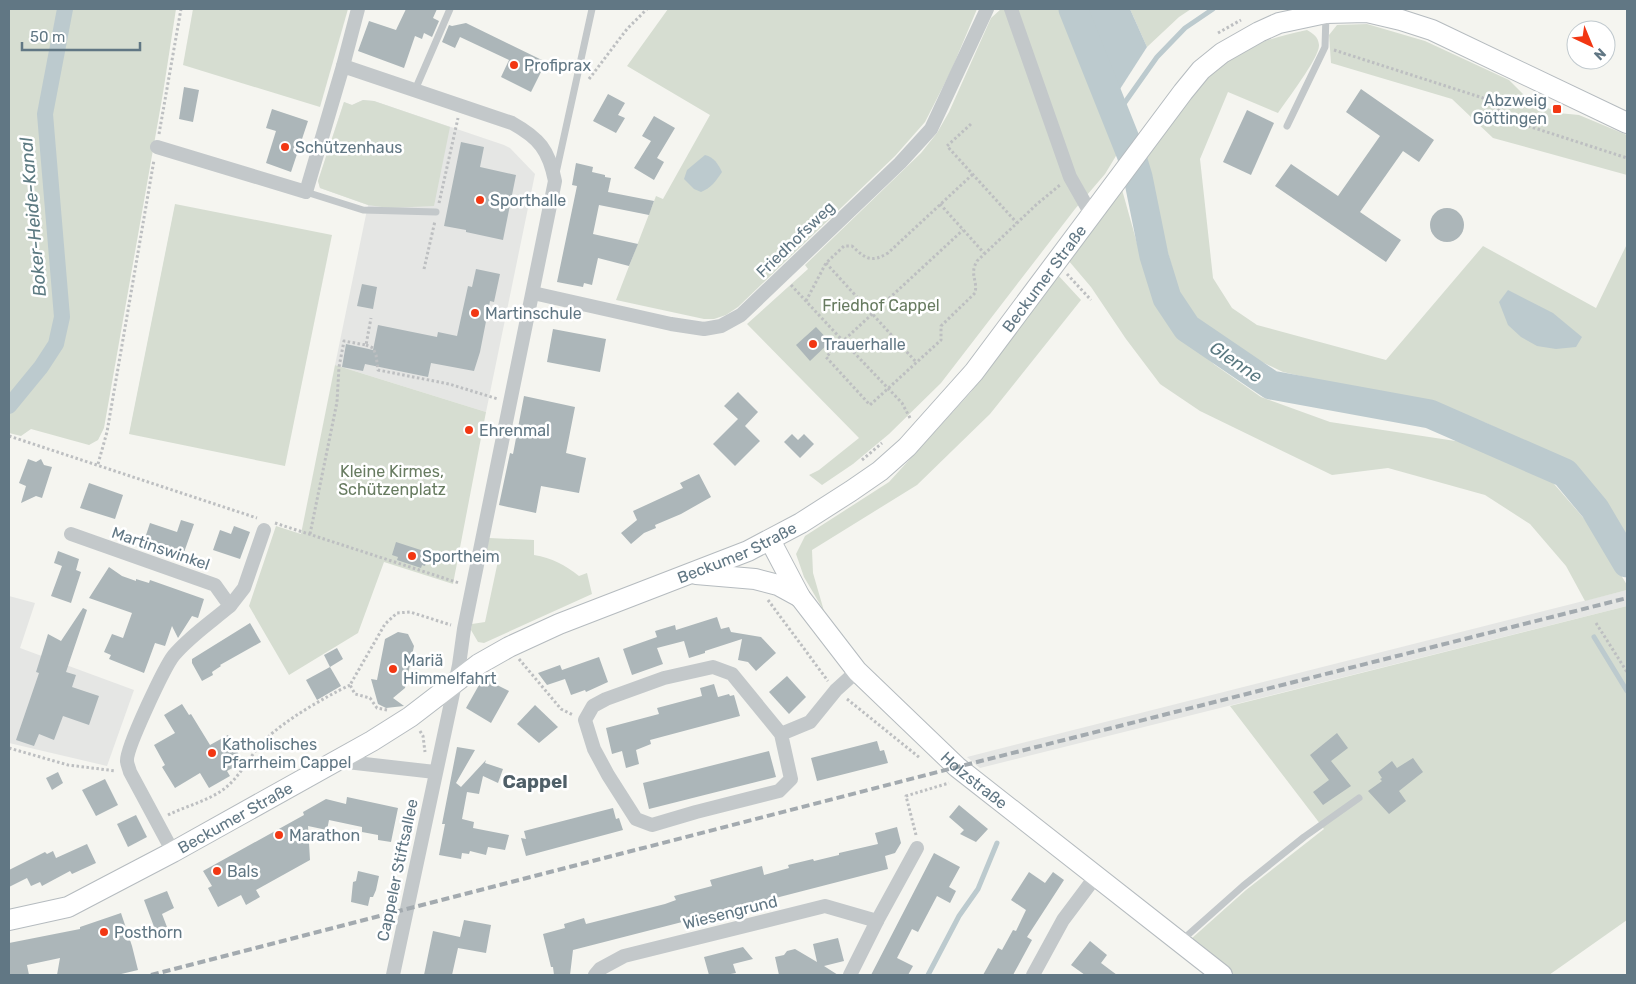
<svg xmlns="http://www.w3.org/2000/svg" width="1636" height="984" viewBox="0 0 1636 984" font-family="Rubik,sans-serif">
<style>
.built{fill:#e5e6e4}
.green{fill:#d6ddd1}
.water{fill:#bccace}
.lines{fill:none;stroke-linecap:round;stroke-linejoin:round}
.stream{stroke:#bccace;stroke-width:5}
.canal{stroke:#bccace;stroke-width:16}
.river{stroke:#bccace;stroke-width:29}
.building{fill:#acb6b9}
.secondary-casing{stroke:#b5bbbf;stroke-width:22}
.path{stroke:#bdbfc1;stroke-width:3;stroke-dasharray:2.5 2.5;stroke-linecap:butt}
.service{stroke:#c3c8ca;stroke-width:7}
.minor{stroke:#c3c8ca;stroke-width:14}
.secondary{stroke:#fff;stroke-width:20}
.rail{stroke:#a3aaaf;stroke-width:4;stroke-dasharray:8 4;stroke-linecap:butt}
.poi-dot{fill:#f23713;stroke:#fff;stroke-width:2}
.labels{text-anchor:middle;stroke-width:5;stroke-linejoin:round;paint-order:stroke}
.poi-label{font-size:16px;fill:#617784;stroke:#fff;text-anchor:start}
.street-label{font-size:16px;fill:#617784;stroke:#fff}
.park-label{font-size:16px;fill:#677b60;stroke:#fff}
.water-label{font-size:18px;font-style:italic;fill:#5c7a82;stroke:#fff}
.quarter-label{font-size:19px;font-weight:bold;fill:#4f5f68;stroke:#fff}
</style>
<rect width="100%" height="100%" fill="#f5f5f0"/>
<g class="built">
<path d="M363,100L374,101L504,145L510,148L535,174L486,412L335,365L368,205L320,188L318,181L344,102L352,105Z"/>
<path d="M1627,590V606L980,768L967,757Z"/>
<path d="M9,596L35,603L20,648L134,690L107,766L9,743Z"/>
</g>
<g class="green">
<path d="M9,9H176L163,93L104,428L98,440L89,445L31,429L21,436L9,433Z"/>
<path d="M193,9H348L320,107L183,65Z"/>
<path d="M668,9H977L951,71L925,122L895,156L738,307L726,315L714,319H704L616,300L656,196L663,199L710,115L627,66Z"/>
<path d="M1001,9H1060L1119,151L1105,174L1075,209L941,383L889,434L853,464L822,485L809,475L819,470L859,438L747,324L808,269L805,265L921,153L937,133L949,112L991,18Z"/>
<path d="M1130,9H1191L1179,17L1147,47Z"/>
<path d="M1367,24L1425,41L1509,80L1526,97L1558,113L1579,115L1627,135V175L1493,138L1452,99L1331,63L1329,35L1337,25Z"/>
<path d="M1307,30C1314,34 1318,37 1319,45C1320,57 1286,101 1278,113L1228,92L1200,159L1213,278L1232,308L1257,325L1386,360L1483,246L1596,308L1627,244V541L1602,498L1567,463L1486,423L1426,404L1283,372L1228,346L1195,319L1179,292L1166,246L1145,154C1172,121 1202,75 1238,53C1259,41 1284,35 1307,30Z"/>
<path d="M363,100L374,101L450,127L434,206L389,208L368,205L320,188L318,181L344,102L352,105Z"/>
<path d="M1121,186L1142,261L1158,302L1179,334L1215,365L1261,397L1330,422L1482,445L1548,477L1594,530L1627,585V590L1585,601L1566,566L1530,524L1485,495L1388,468L1332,475L1200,411L1160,384L1126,339L1091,287L1068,260Z"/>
<path d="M175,204L332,235L285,466L129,434Z"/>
<path d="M1057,274L1081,300L990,414L917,485L812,550L813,573L824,611L804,577L796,554L805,536L889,482L971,392Z"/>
<path d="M335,365L486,412L453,584L384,562L358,633L289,675L249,606L276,526L301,534Z"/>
<path d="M489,538L534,540V555C552,558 565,565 579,576L587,573L592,594L484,643L478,642L471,630L472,624L485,622L498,561L485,558Z"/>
<path d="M1627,606V920L1549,975H1234L1191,939L1246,890L1324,829L1230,706Z"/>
</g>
<g class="water">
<path d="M1060,9H1130L1147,47L1104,114Z"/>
<path d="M705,155C714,157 718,164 722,172C716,181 711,188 701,192L694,189L684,179L687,170Z"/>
<path d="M1508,290L1553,313L1582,337L1576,347L1556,349L1537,346L1521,337L1508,325L1499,302Z"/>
</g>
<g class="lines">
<g class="stream">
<path d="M1116,115L1157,57L1185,28L1213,9"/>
<path d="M1594,637L1627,691"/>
<path d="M928,975L959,916L978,889L997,843"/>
</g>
<path class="canal" d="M9,406L41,367L56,344L62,317L45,114L65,9"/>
<path class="river" d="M1073,9L1131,154L1138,177L1154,256L1167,298L1187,328L1271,385L1430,414L1565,473L1595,509L1627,563"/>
</g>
<g class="building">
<path d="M406,9H437L433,18L439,21L432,37L424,33L422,39L415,36L404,68L358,51L369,21L396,30Z"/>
<path d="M466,23L546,62L531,92L501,77L509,60L460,37L455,48L442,42L449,25L452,26Z"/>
<path d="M184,87L199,90L193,122L179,119Z"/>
<path d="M1361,89L1434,140L1419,162L1403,151L1360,212L1401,240L1386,262L1275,186L1291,164L1338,196L1380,136L1346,112Z"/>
<path d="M608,94L625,103L618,115L625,118L616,133L593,121Z"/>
<path d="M272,109L308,121L291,172L266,163L276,131L266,128Z"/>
<path d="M1247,110L1274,123L1251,175L1223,162Z"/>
<path d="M654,116L675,128L657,158L664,162L654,180L634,168L651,141L642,136Z"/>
<path d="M461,142L484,147L480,167L516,175L503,240L466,232V230L444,226Z"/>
<path d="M576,163L593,167L592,172L605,175V177L611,178L608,192L654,201L649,215L599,205L593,234L638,244L629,266L598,258L592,285L584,283L583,287L557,282L577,186L572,185Z"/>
<circle cx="1447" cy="225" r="17"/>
<path d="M476,269L500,274L494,302L490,301L480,352L474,371L431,363L428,377L365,364L363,371L342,367L346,344L373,350L378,325L437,337L438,332L457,336L468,286L472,287Z"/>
<path d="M362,284L377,287L373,309L357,306Z"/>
<path d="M816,327L830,342L810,361L796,345Z"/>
<path d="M553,329L606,339L600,372L547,362Z"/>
<path d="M738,392L758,412L745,426L760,441L735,466L713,444L738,419L724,406Z"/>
<path d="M524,396L575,407L566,453L586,458L579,493L541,486L536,513L499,505L510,453L513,454Z"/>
<path d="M792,434L798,440L804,434L814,444L800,458L784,442Z"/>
<path d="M28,459L36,462L41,459L44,465L52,467L42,498L36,496L21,503L26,486L19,483Z"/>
<path d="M699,474L711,497L681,514L655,525L656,528L644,533L631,544L621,533L637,520L633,511L683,488L680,483Z"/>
<path d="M89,483L123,495L115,519L80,508Z"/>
<path d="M181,520L194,524L181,561L166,556L167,552L143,544L150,523L177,532Z"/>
<path d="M234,526L250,532L240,559L213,550L220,530L231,534Z"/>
<path d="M396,542L430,553L425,566L422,565L421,568L397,560L398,557L392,555Z"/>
<path d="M58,551L79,559L76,570L81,572L71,603L51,596L62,566L54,563Z"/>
<path d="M109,567L122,576L136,581V579L149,583L150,580L204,599L198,618L192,616L178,638L172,626L165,646L155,643L144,673L109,659L111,655L104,652L112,634L123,638L132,613L89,598Z"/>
<path d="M83,608L87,610L66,672L76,675L72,687L99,696L89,725L63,716L54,740L39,734L34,746L16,740L39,673L36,672L48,634L61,641Z"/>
<path d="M717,617L721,629L729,627L731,632L761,637L776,653L756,671L748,662L738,660L742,639L705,651V653L689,658L684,641L657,648L663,664L632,675L623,649L657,637L655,631L675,625L676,630Z"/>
<path d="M250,623L261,642L220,665L221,666L212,672L213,675L202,681L192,663V659Z"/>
<path d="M398,632L408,634L414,646L405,688L393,698L404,706L386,708L378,704L371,679L377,680L385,639Z"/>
<path d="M337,648L343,659L330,667L324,655Z"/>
<path d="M599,657L608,682L586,692L585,690L571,695L565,679L547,685L538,673L560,665L562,670Z"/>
<path d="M330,667L341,686L317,700L306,680Z"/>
<path d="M787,676L806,697L789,714L769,692Z"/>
<path d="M483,678L509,691L491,723L466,708Z"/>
<path d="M714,684L718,697L729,694L730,696L734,695L740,716L650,740L651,744L636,750L639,764L626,768L622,751L612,754L606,728L659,714L657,708L702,696L700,688Z"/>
<path d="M182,704L189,715L191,714L210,745L228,735L243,762L227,771L230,776L209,788L200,773L175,788L162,767L165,765L154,745L175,733L164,715Z"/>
<path d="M535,705L558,727L539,743L517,724Z"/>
<path d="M1337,733L1348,748L1331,761L1351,786L1323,805L1313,792L1329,780L1310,755Z"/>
<path d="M877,741L880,751L884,750L888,763L817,781L811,758Z"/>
<path d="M457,747L475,750L456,783L461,787L486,760L485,763L503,769L498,783L483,776L479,794L467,792L462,819L474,822L473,828L509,835L505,850L488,847L486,855L470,851L469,854L462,853L461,859L439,855L445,824H442Z"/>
<path d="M769,751L776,777L649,809L643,783Z"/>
<path d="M1413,758L1423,772L1399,791L1406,801L1389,814L1368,791L1382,781L1380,779L1382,778L1378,772L1392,761L1397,768Z"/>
<path d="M58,772L63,783L52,790L46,778Z"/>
<path d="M105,779L118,805L96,816L82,790Z"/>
<path d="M347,797L398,808L391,842L378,840V835L362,832V827L329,820L327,830L308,826L310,860L256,890L260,897L246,905L241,895L218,907L208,888L212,886L203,871L304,815L303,812L326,799L346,804Z"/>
<path d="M959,805L988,829L976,842L960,834L964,830L949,817Z"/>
<path d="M613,808L616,819L619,818L623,830L526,856L521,838L526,839L524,831Z"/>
<path d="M136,815L147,837L128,847L117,824Z"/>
<path d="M897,827L901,843L895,853L885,856L888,869L573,950L570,975H554L553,967H551L543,934L565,928L564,924L584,918L586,924L665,904L676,900L674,896L712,886L710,880L762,866L764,875L789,868L788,865L813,859L814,861L839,855V853L878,844L875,833Z"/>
<path d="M87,844L96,863L72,874L70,871L42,886L40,882L31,886L27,878L9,887V870L45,852L47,854L53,851L56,858Z"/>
<path d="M934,853L960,867L949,887L956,891L950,903L937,896L918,932L912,929L897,958L913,966L908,975H871Z"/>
<path d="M358,871L379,876L376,890L373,897H370L368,906L351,902L353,882L356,881Z"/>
<path d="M1029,872L1045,883L1053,872L1064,880L1027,937L1032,940L1013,975H983L998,948L1002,950L1013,930L1016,931L1026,910L1011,900Z"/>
<path d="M167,891L174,908L162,914L167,927L156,932L144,900Z"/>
<path d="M121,913L132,946L138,970L117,975H57L60,958L27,965L29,975H9V943L80,929V927Z"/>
<path d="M464,920L491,925L486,953L458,948L452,975H424L433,931L460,937Z"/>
<path d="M838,938L844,961L824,966L838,975H779L775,957L784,955L787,951L795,949L817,962L813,944Z"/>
<path d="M1090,941L1107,955L1101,963L1117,975H1085L1071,965Z"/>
<path d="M743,947L753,959L733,964L736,973L725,975H709L704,957Z"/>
</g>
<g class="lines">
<defs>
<g id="secondary">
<path id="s1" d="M770,540L800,597L857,671L957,767L1222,975"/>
<path d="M696,574L755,579L778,585L800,597"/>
<path id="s2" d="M9,920L68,907L173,852L372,741L410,717L479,664L509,647L559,624L748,551L801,523L851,491L880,471L907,447L974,372L1183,92L1201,70L1222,53L1259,32L1279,23L1326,13L1367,12L1401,20L1432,30L1627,123"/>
</g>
</defs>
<use href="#secondary" class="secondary-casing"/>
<g class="path">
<path d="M1218,33L1241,20"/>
<path d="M1334,50L1483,98L1502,113L1519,123L1627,158"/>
<path d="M589,79L627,29L647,9"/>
<path d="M971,124L947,146L1017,223"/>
<path d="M159,134L181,9"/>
<path d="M439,203L458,118"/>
<path d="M940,204L984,253"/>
<path d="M826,263L916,362"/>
<path d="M424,269L435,221"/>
<path d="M1067,274L1091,300"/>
<path d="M791,285L843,341L826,357L870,405L941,340V326L975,293C978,280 969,275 977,261L1037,204L1060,185"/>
<path d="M806,301L826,263L844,246H852C866,259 871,263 888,253L973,174"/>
<path d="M366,345L373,348L376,355L378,370L449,384L498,399"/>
<path d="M910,418L902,403L843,341L963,230"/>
<path d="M9,436L257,518"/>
<path d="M862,460L882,443"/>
<path d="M98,464L107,432L154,160"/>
<path d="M275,523L459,583"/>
<path d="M310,534L337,402L339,367L344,341L366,345L371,318"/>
<path d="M768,600L828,681"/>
<path d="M1596,623L1627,672"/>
<path d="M519,659L561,709L573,715"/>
<path d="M847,699L920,758"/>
<path d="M387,710L377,708L370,698L355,694L350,685L385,624L397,613L410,612L451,625"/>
<path d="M420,731L423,736L425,752"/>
<path d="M9,748L68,765L116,771"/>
<path d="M168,815C186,806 208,801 224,789C242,775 250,754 266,739C285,720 325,697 350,685"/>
<path d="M916,835L906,796L949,783"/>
</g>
<g class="service">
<path d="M415,90L450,9"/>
<path d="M1287,126L1325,47L1326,15"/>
<path d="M556,173L592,9"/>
<path d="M306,192L363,210L436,212"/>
<path d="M1181,941L1243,886L1304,837L1359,798"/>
</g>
<g class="minor">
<path d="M1011,9L1070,177L1091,214"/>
<path d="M343,66L358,9"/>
<path d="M157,147L306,192L343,66L512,123C539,138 549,150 555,181L464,629L459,665L393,975"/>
<path d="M533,293L671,324L704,329L721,326L741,315L900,163L931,129L987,9"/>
<path d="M71,534L215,585L230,606C211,622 190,636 174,655C165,666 126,748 127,761C127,764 129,768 130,772L173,852"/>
<path d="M230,606L244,588L264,530"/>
<path d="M781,734L732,674L713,667L664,678L606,699L593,706L585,720L594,749L608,775L636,819L652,825L696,812L779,791L791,779L781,734L810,722L836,690L857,671"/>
<path d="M338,761L435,772"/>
<path d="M877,921L917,848"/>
<path d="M595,975L600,969L624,956L825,906L877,921L850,975"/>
<path d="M1033,975L1063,920L1096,876"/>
</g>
<use href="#secondary" class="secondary"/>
<path class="rail" d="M151,975L957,767L1627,598"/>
</g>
<g class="poi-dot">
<circle cx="514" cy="65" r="5"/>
<rect x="1552" y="104" width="10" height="10" rx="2.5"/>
<circle cx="285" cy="147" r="5"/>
<circle cx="480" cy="200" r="5"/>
<circle cx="475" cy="313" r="5"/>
<circle cx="813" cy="344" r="5"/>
<circle cx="469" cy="430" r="5"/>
<circle cx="412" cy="556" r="5"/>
<circle cx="393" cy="669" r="5"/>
<circle cx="212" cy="753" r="5"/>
<circle cx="279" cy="835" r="5"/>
<circle cx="217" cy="871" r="5"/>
<circle cx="104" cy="932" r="5"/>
</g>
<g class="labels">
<g class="poi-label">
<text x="524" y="71">Profiprax</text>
<text x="1547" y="106" text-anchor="end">Abzweig<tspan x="1547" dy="18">Göttingen</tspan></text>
<text x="295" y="153">Schützenhaus</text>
<text x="490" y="206">Sporthalle</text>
<text x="485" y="319">Martinschule</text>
<text x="823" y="350">Trauerhalle</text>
<text x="479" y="436">Ehrenmal</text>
<text x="422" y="562">Sportheim</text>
<text x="403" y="666">Mariä<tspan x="403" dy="18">Himmelfahrt</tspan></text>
<text x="222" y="750">Katholisches<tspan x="222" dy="18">Pfarrheim Cappel</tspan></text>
<text x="289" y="841">Marathon</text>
<text x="227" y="877">Bals</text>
<text x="114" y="938">Posthorn</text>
</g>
<g class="street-label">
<text transform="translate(795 239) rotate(-44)" y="6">Friedhofsweg</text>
<text dy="6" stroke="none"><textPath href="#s2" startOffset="1239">Beckumer Straße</textPath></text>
<text transform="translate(161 548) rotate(19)" y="6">Martinswinkel</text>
<text dy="6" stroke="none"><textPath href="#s2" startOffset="820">Beckumer Straße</textPath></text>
<text dy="6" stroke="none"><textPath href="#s1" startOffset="318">Holzstraße</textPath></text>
<text dy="6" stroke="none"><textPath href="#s2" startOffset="250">Beckumer Straße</textPath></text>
<text transform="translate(397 870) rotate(-78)" y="6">Cappeler Stiftsallee</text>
<text transform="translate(730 912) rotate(-14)" y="6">Wiesengrund</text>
</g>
<g class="park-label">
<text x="881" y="311">Friedhof Cappel</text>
<text x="392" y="477">Kleine Kirmes,<tspan x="392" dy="18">Schützenplatz</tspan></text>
</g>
<g class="water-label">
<text transform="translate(33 217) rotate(-95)" y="6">Boker-Heide-Kanal</text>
<text transform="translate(1236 362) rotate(34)" y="6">Glenne</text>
</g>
<g class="quarter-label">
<text x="535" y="788">Cappel</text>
</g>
</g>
<rect width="1636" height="984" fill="none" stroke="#617784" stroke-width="20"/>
<g transform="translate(1591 45) rotate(136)"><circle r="24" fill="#ffffff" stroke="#c0c9ce"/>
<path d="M0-4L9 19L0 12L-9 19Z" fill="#f23713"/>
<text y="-8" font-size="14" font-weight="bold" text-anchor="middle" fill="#617784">N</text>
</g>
<path d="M22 42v8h118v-8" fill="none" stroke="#617784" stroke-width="2.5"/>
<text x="30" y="42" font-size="15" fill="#617784" stroke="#ffffff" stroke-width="4" paint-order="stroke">50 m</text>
</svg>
